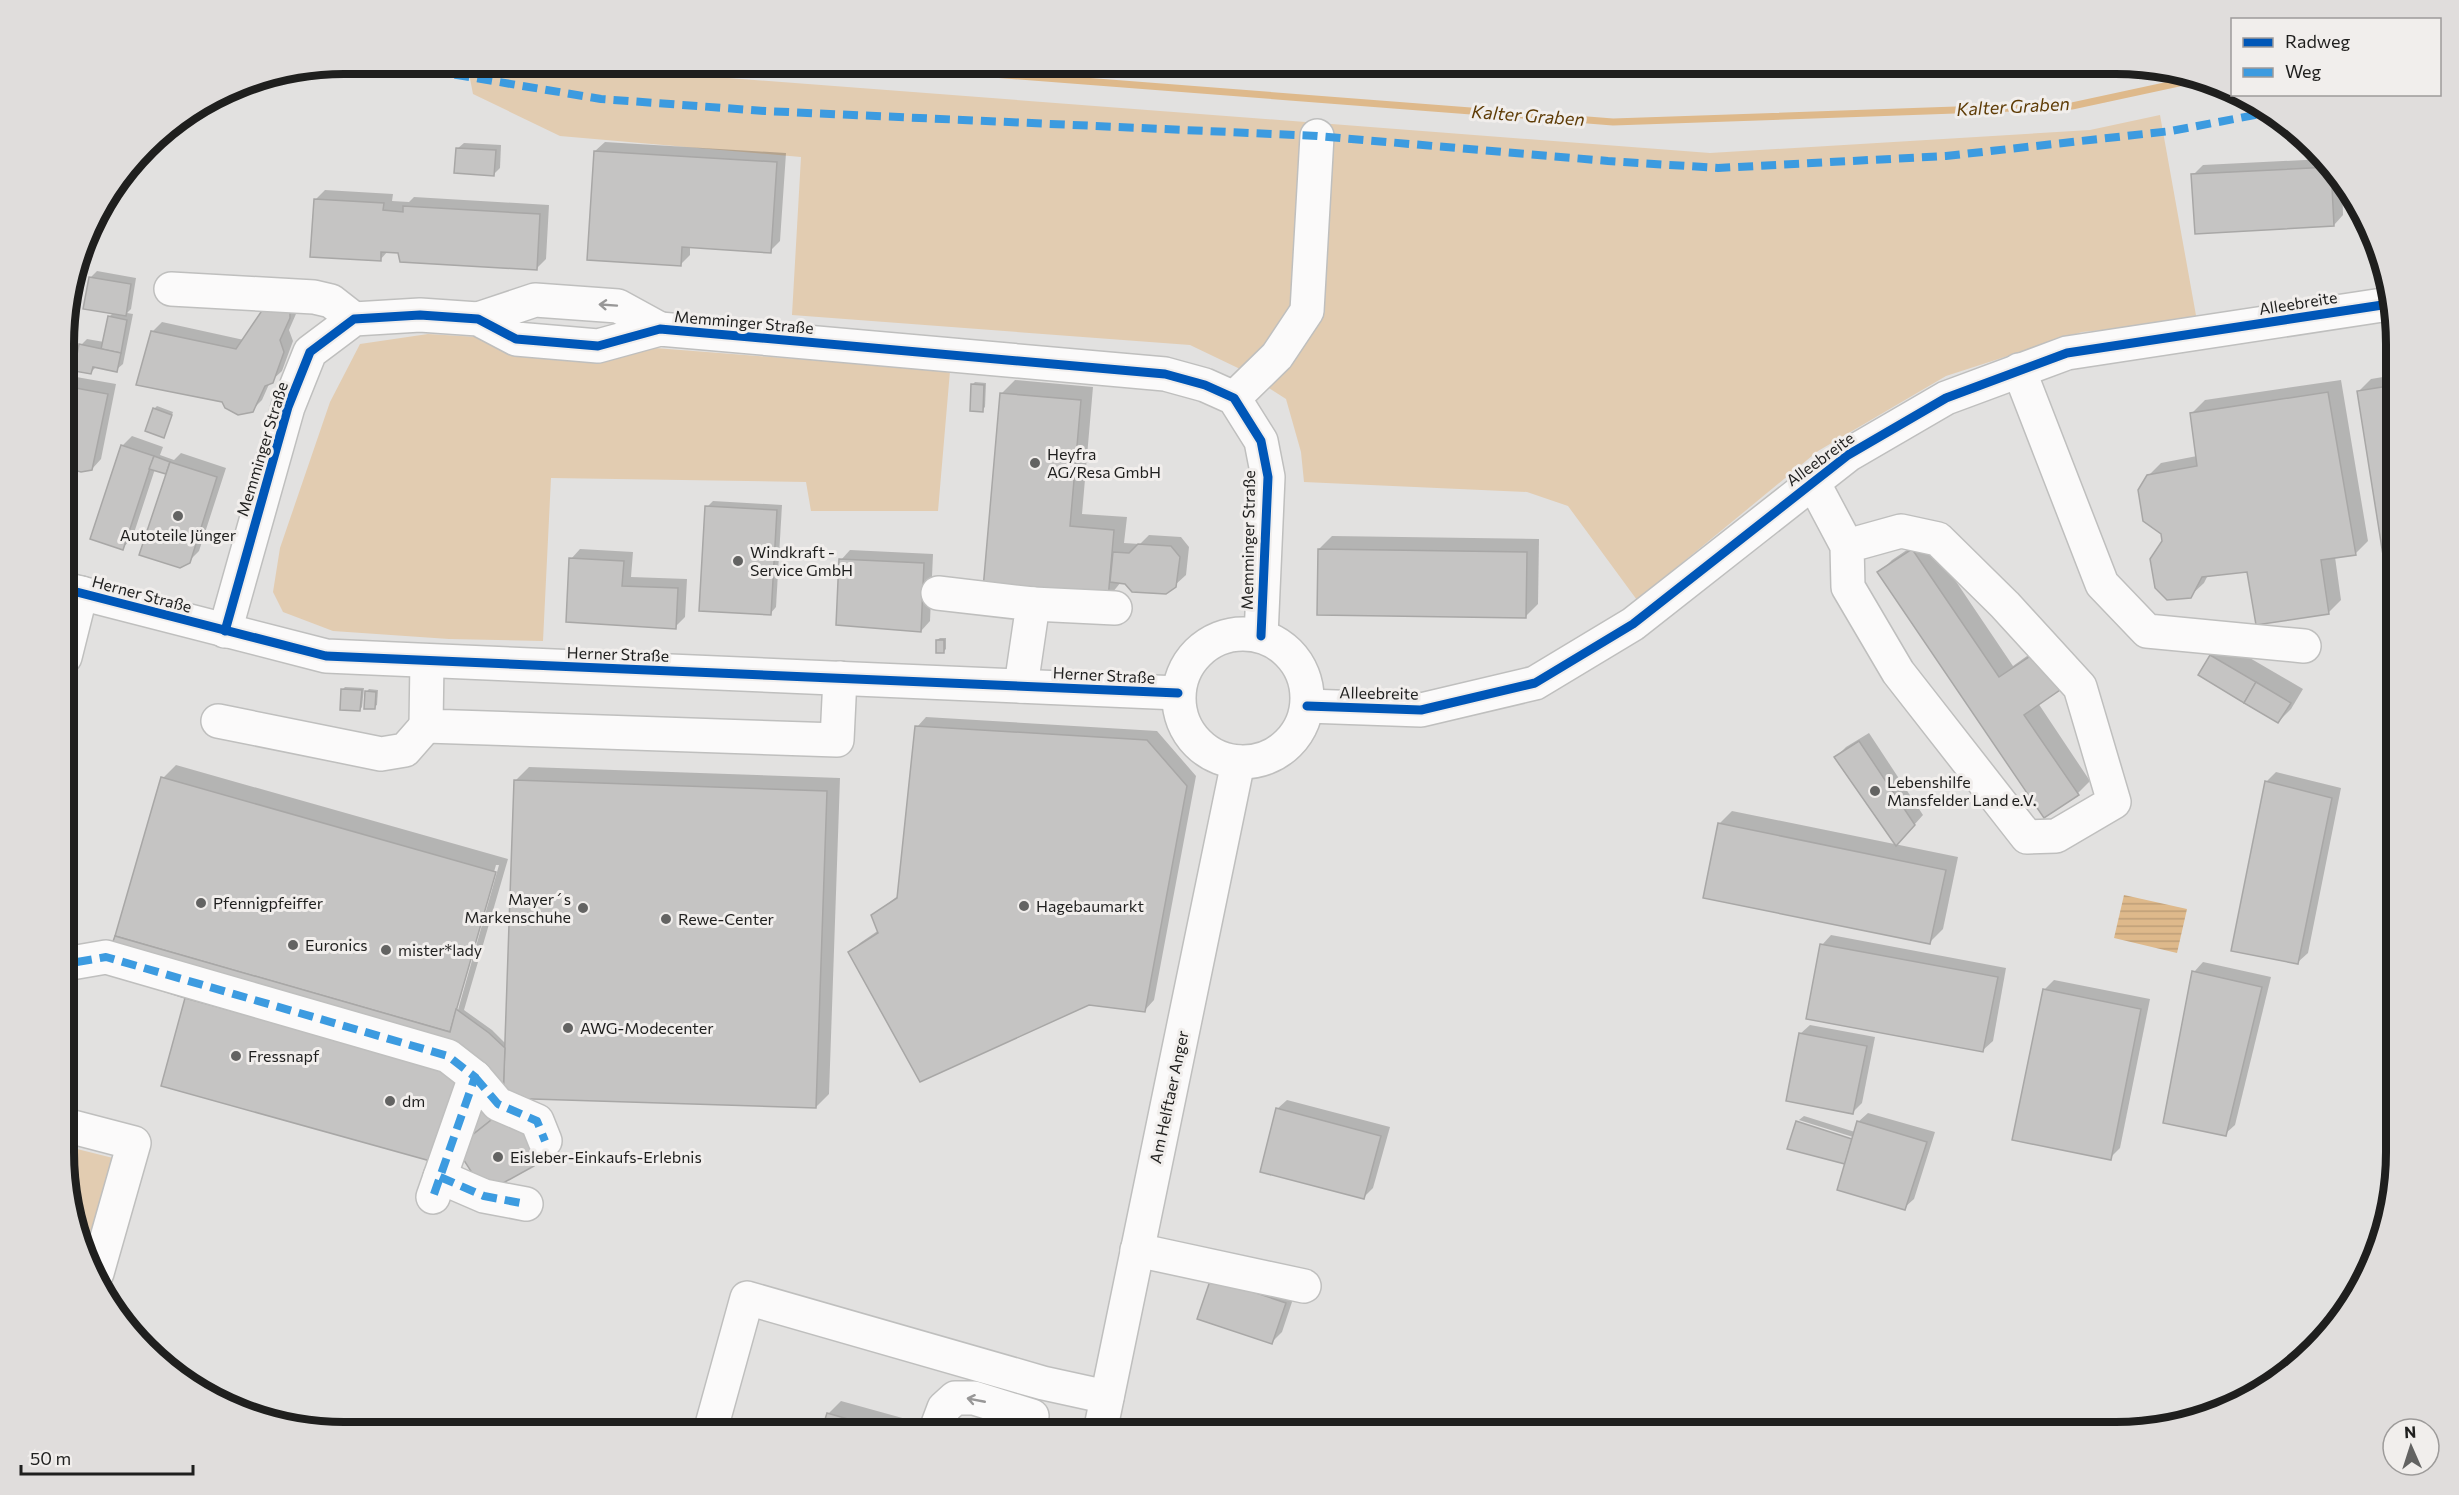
<svg xmlns="http://www.w3.org/2000/svg" width="2459" height="1495" viewBox="0 0 2459 1495" font-family="Commissioner,sans-serif">
<style>
.grass{fill:#e2ccb1}
.water{fill:url(#water-rules)}
.shadow{fill:#0003;fill-rule:evenodd}
.lines{fill:none;stroke-linecap:round;stroke-linejoin:round}
.stream{stroke:#deb98b;stroke-width:7}
.building{fill:#c5c4c3;stroke:#a8a7a6;stroke-width:1.5}
.minor-casing{stroke:#bfbfbe;stroke-width:36}
.minor{stroke:#fbfafa;stroke-width:33}
.quiet{stroke:#3c9be0;stroke-width:8;stroke-dasharray:15 8;stroke-linecap:butt}
.cycleway-casing{stroke:#f1eeec;stroke-width:13}
.cycleway{stroke:#0057b8;stroke-width:9}
.oneway{stroke:#989797}
.poi-dot{fill:#636362;stroke:#f1eeec;stroke-width:2}
.labels{text-anchor:middle;stroke-width:6;stroke-linejoin:round;paint-order:stroke}
.street-label{font-size:16px;fill:#1f1f1e;stroke:#f1eeec}
.poi-label{font-size:16px;fill:#1f1f1e;stroke:#f1eeec;text-anchor:start}
.water-label{font-size:18px;font-style:italic;fill:#5e3b05;stroke:#f1eeec}
.rim{fill:none;stroke:#1f1f1e;stroke-width:8}
</style>
<defs>
<pattern id="water-rules" width="6" height="5" patternUnits="userSpaceOnUse" patternTransform="scale(1.5)"><rect width="6" height="5" fill="#deb98b"/><path d="M0 2.5h6" fill="none" stroke="#be9f78"/></pattern>
</defs>
<rect width="100%" height="100%" fill="#e2e1e0"/>
<g class="grass">
<path d="M467,63H533L1710,153L2090,130L2160,115L2197,321L2082,332L1946,376L1818,451L1637,600L1568,506L1527,492L1304,482L1301,452L1286,399L1238,368L1190,345L792,315L801,157L560,136L473,94Z"/>
<path d="M428,334L655,348L950,371L938,511H811L806,482L551,478L543,641L449,639L333,631L283,612L273,592L280,548L330,402L360,344Z"/>
<path d="M65,1146L129,1162L97,1273L65,1188Z"/>
</g>
<path class="water" d="M2124,895L2187,909L2177,953L2114,938Z"/>
<g class="shadow">
<path d="M605,142L786,153L780,241L770,251L690,246V255L680,265L595,151Z"/>
<path d="M464,143L501,145L500,168L494,174L457,149Z"/>
<path d="M2324,159L2342,182L2343,215L2334,225L2193,175L2203,165Z"/>
<path d="M325,190L393,194L392,201L409,202L414,197L549,205L546,259L536,269L388,251L380,260L315,200Z"/>
<path d="M97,271L136,278L131,309L127,313L133,314L123,364L116,370L97,366L90,373L81,345L87,339L104,342L109,317L113,313L90,278Z"/>
<path d="M288,294L299,307L289,330L293,341L282,371L270,382L262,400L252,410L223,401L152,332L162,322L244,340Z"/>
<path d="M65,375L116,384L101,459L92,469L68,467L65,463L70,444L65,443Z"/>
<path d="M2395,375V552L2384,553L2358,392L2371,379Z"/>
<path d="M1015,380L1093,387L1082,514L1127,517L1124,543L1140,544L1149,535L1181,537L1189,547L1186,575L1175,585L1121,582L1108,598L985,587L1002,393Z"/>
<path d="M2341,380L2368,541L2355,554L2335,557L2341,600L2328,613L2248,570L2208,575L2204,583L2190,596L2164,541L2148,476L2161,463L2197,456L2192,413L2205,400Z"/>
<path d="M975,382L986,383L985,407L982,410L972,385Z"/>
<path d="M157,406L173,412L164,436L154,409Z"/>
<path d="M132,436L163,447L160,455L174,460L181,453L226,468L199,551L189,561L169,469H155L132,539L122,548V446Z"/>
<path d="M713,501L782,505L776,607L770,614L707,507Z"/>
<path d="M1332,536L1539,539L1538,604L1525,617L1319,549Z"/>
<path d="M1926,537L2013,666L2048,641L2072,676L2059,689L2038,703L2090,781L2078,793L1879,573L1892,560Z"/>
<path d="M580,549L633,552L631,577L687,579L685,617L675,627L571,559Z"/>
<path d="M850,550L933,554L930,621L921,631L841,560Z"/>
<path d="M940,638H946V649L944,651L937,640Z"/>
<path d="M2224,643L2303,689L2291,709L2278,722L2211,656Z"/>
<path d="M345,687L364,688L362,707L360,710L343,689Z"/>
<path d="M369,689L378,690L377,705L374,707L366,692Z"/>
<path d="M926,717L1157,731L1196,776L1154,1000L1145,1010L850,953L860,943L879,930L873,915L899,895L917,727Z"/>
<path d="M1869,733L1923,815L1906,834L1836,757L1846,747Z"/>
<path d="M65,740L70,741L65,758Z"/>
<path d="M176,765L508,859L464,1010L492,1030L506,1044L516,780L529,767L840,778L829,1094L816,1107L506,1096L543,1155L533,1165L457,1147L187,997L117,937L163,778ZM496,865H499L458,1010L453,1014Z"/>
<path d="M2276,772L2341,788L2308,953L2298,962L2266,782Z"/>
<path d="M1732,811L1958,857L1943,929L1930,942L1719,824Z"/>
<path d="M1831,935L2006,968L1993,1041L1983,1050L1822,945Z"/>
<path d="M2203,962L2271,977L2235,1125L2225,1134L2194,972Z"/>
<path d="M2054,980L2150,999L2120,1148L2110,1158L2044,990Z"/>
<path d="M1810,1025L1875,1037L1862,1103L1853,1112L1800,1034Z"/>
<path d="M1287,1100L1390,1127L1373,1188L1364,1197L1277,1109Z"/>
<path d="M1868,1113L1935,1132L1914,1199L1904,1208L1839,1189L1846,1163L1789,1148L1799,1121V1124L1853,1141V1137L1799,1120L1804,1116L1855,1132L1858,1122Z"/>
<path d="M1212,1279L1295,1293L1282,1332L1272,1342Z"/>
<path d="M841,1401L906,1419L902,1432H823L828,1414Z"/>
<path d="M1179,1419L1211,1425L1210,1432H1171L1173,1425Z"/>
</g>
<g class="lines">
<path class="stream" d="M851,63L1613,122L2072,106L2202,78"/>
</g>
<g class="building">
<path d="M456,148L496,150L494,176L454,173Z"/>
<path d="M594,151L777,162L771,253L682,247L681,266L587,260Z"/>
<path d="M2331,167L2334,226L2195,234L2191,174Z"/>
<path d="M314,199L384,203L383,210L403,212V206L540,214L537,270L400,262L398,253L381,252V261L310,257Z"/>
<path d="M89,277L131,284L126,316L83,309Z"/>
<path d="M265,306L290,310V318L280,340L284,352L273,383L265,386L253,412L238,415L225,408L222,402L136,385L151,331L236,349Z"/>
<path d="M108,316L127,320L121,353L101,349Z"/>
<path d="M79,344L121,353L117,372L93,367L91,374L74,371Z"/>
<path d="M971,384L984,385L983,412L970,411Z"/>
<path d="M2395,385V553L2383,555L2357,391Z"/>
<path d="M65,386L108,394L92,470L81,472L67,468L65,466L68,445H65Z"/>
<path d="M2328,392L2356,555L2321,560L2329,614L2256,625L2247,572L2202,577L2191,598L2167,600L2155,588L2150,559L2162,541L2161,534L2143,521L2138,490L2147,475L2197,466L2190,413Z"/>
<path d="M1000,393L1081,400L1070,526L1114,530L1108,599L983,589Z"/>
<path d="M153,408L172,415L164,438L145,431Z"/>
<path d="M121,445L154,456L123,550L90,539Z"/>
<path d="M154,456L170,462L166,474L149,469Z"/>
<path d="M170,462L217,477L190,563L180,568L139,555Z"/>
<path d="M705,506L777,510L771,615L699,611Z"/>
<path d="M1138,544L1171,546L1180,557L1176,587L1166,594L1132,592L1125,584L1110,582L1113,552L1129,553Z"/>
<path d="M1318,549L1527,552L1526,618L1317,615Z"/>
<path d="M1912,549L1999,677L2035,653L2060,690L2024,715L2079,795L2044,818L1877,572Z"/>
<path d="M569,558L624,561L622,586L678,588L676,629L566,622Z"/>
<path d="M839,559L924,563L921,632L836,625Z"/>
<rect x="936" y="640" width="8" height="13"/>
<path d="M2210,655L2256,682L2244,703L2198,675Z"/>
<path d="M2256,682L2291,703L2278,723L2244,703Z"/>
<path d="M341,689L362,690L360,711L340,710Z"/>
<path d="M365,691L376,692L375,709H364Z"/>
<path d="M915,726L1147,740L1187,786L1145,1012L1089,1005L920,1082L848,952L878,933L871,915L897,898Z"/>
<path d="M1859,741L1915,825L1896,846L1834,757Z"/>
<path d="M161,777L496,872L450,1032L115,936Z"/>
<path d="M514,780L827,791L816,1108L503,1098Z"/>
<path d="M2265,781L2332,798L2298,964L2231,951Z"/>
<path d="M1718,823L1946,870L1930,944L1703,898Z"/>
<path d="M115,936L450,1032L456,1009L489,1033L505,1048L503,1098L500,1113L456,1148L459,1073L185,998L102,971Z"/>
<path d="M1820,944L1998,977L1983,1052L1806,1019Z"/>
<path d="M2192,971L2262,987L2226,1136L2163,1123Z"/>
<path d="M2043,989L2141,1009L2111,1160L2012,1140Z"/>
<path d="M185,998L459,1073L434,1162L161,1086Z"/>
<path d="M1799,1033L1867,1046L1853,1114L1786,1101Z"/>
<path d="M1276,1108L1381,1136L1364,1199L1260,1172Z"/>
<path d="M500,1113L534,1127V1166L485,1193L456,1148Z"/>
<path d="M1796,1121L1852,1139L1845,1164L1787,1149Z"/>
<path d="M1857,1121L1927,1142L1905,1210L1837,1190Z"/>
<path d="M1211,1278L1286,1303L1272,1344L1197,1319Z"/>
<path d="M827,1413L893,1432H821Z"/>
<path d="M1171,1424L1206,1431L1170,1432Z"/>
</g>
<g class="lines">
<defs>
<g id="minor">
<path d="M171,289L314,297L331,301L354,319"/>
<path d="M478,319L535,300L618,306L660,329"/>
<path d="M2019,370L2102,584L2147,631L2304,646"/>
<path d="M1234,398L1277,356L1307,311L1317,136"/>
<path d="M1813,482L1847,546L1848,587L1898,672L2027,837L2056,836L2114,802L2080,687L2005,605L1938,539L1901,531L1847,546"/>
<path d="M65,589L326,656L1178,693"/>
<path d="M938,593L1033,604L1021,686"/>
<path d="M1033,604L1115,608"/>
<path d="M225,631L288,407L310,352L354,319L420,315L478,319L516,339L598,346L660,329L1165,374L1205,385L1234,398L1261,441L1268,477L1261,636"/>
<circle cx="1243" cy="698" r="64"/>
<path d="M65,657L81,593"/>
<path d="M427,661L426,726L837,740L840,678"/>
<path d="M1307,706L1421,710L1535,683L1633,624L1848,455L1946,398L2067,353L2389,304"/>
<path d="M218,721L381,754L405,750L426,726"/>
<path d="M77,962L106,957L448,1056L475,1077L433,1197"/>
<path d="M475,1077L498,1104L537,1121L545,1141"/>
<path d="M65,1125L134,1143L97,1273"/>
<path d="M440,1177L484,1196L526,1204"/>
<path d="M1137,1250L1304,1286"/>
<path d="M710,1432L747,1298L1043,1383L1107,1397"/>
<path d="M935,1432L944,1408L955,1398H974L1032,1416"/>
<path d="M1100,1432L1238,762"/>
</g>
</defs>
<use href="#minor" class="minor-casing"/>
<use href="#minor" class="minor"/>
<g class="quiet">
<path d="M340,64L457,75L601,99L765,111L1317,136L1608,161L1718,168L1946,156L2171,131L2271,112"/>
<path d="M77,962L106,957L448,1056L475,1077L433,1197"/>
<path d="M475,1077L498,1104L537,1121L545,1141"/>
<path d="M440,1177L484,1196L526,1204"/>
</g>
<defs>
<g id="cycleway">
<path d="M65,589L326,656L1178,693"/>
<path d="M225,631L288,407L310,352L354,319L420,315L478,319L516,339L598,346L660,329L1165,374L1205,385L1234,398L1261,441L1268,477L1261,636"/>
<path d="M1307,706L1421,710L1535,683L1633,624L1848,455L1946,398L2067,353L2389,304"/>
</g>
</defs>
<use href="#cycleway" class="cycleway-casing"/>
<use href="#cycleway" class="cycleway"/>
</g>
<defs><path id="oneway-shaft" d="M-6 0H5M1.5-3L5.5 0L1.5 3" fill="none" stroke-width="1.6" stroke-linecap="round" stroke-linejoin="round" transform="scale(1.5)"/></defs>
<g class="oneway">
<use href="#oneway-shaft" transform="translate(608 305) rotate(-176)"/>
<use href="#oneway-shaft" transform="translate(976 1400) rotate(-169)"/>
</g>
<g class="poi-dot">
<circle cx="1035" cy="463" r="6"/>
<circle cx="178" cy="516" r="6"/>
<circle cx="738" cy="561" r="6"/>
<circle cx="1875" cy="791" r="6"/>
<circle cx="201" cy="903" r="6"/>
<circle cx="1024" cy="906" r="6"/>
<circle cx="583" cy="908" r="6"/>
<circle cx="666" cy="919" r="6"/>
<circle cx="293" cy="945" r="6"/>
<circle cx="386" cy="950" r="6"/>
<circle cx="568" cy="1028" r="6"/>
<circle cx="236" cy="1056" r="6"/>
<circle cx="390" cy="1101" r="6"/>
<circle cx="498" cy="1157" r="6"/>
</g>
<g class="labels">
<g class="street-label">
<text transform="translate(2298 303) rotate(-9)" y="6">Alleebreite</text>
<text transform="translate(744 322) rotate(5)" y="6">Memminger Straße</text>
<text transform="translate(262 449) rotate(-73)" y="6">Memminger Straße</text>
<text transform="translate(1820 459) rotate(-36)" y="6">Alleebreite</text>
<text transform="translate(1248 540) rotate(-89)" y="6">Memminger Straße</text>
<text transform="translate(142 594) rotate(15)" y="6">Herner Straße</text>
<text transform="translate(618 654) rotate(2)" y="6">Herner Straße</text>
<text transform="translate(1104 675) rotate(3)" y="6">Herner Straße</text>
<text transform="translate(1379 693) rotate(1)" y="6">Alleebreite</text>
<text transform="translate(1169 1097) rotate(-78)" y="6">Am Helftaer Anger</text>
</g>
<g class="poi-label">
<text x="1047" y="460">Heyfra<tspan x="1047" dy="18">AG/Resa GmbH</tspan></text>
<text x="178" y="541" text-anchor="middle">Autoteile Jünger</text>
<text x="750" y="558">Windkraft -<tspan x="750" dy="18">Service GmbH</tspan></text>
<text x="1887" y="788">Lebenshilfe<tspan x="1887" dy="18">Mansfelder Land e.V.</tspan></text>
<text x="571" y="905" text-anchor="end">Mayer´s<tspan x="571" dy="18">Markenschuhe</tspan></text>
<text x="213" y="909">Pfennigpfeiffer</text>
<text x="1036" y="912">Hagebaumarkt</text>
<text x="678" y="925">Rewe-Center</text>
<text x="305" y="951">Euronics</text>
<text x="398" y="956">mister*lady</text>
<text x="580" y="1034">AWG-Modecenter</text>
<text x="248" y="1062">Fressnapf</text>
<text x="402" y="1107">dm</text>
<text x="510" y="1163">Eisleber-Einkaufs-Erlebnis</text>
</g>
<g class="water-label">
<text transform="translate(2013 107) rotate(-3)" y="6">Kalter Graben</text>
<text transform="translate(1528 116) rotate(4)" y="6">Kalter Graben</text>
</g>
</g>
<path d="M0 0H2459V1495H0ZM344 74H2116A270 270 0 0 1 2386 344V1152A270 270 0 0 1 2116 1422H344A270 270 0 0 1 74 1152V344A270 270 0 0 1 344 74Z" fill="#e0dddc" fill-rule="evenodd"/>
<path class="rim" d="M344 74H2116A270 270 0 0 1 2386 344V1152A270 270 0 0 1 2116 1422H344A270 270 0 0 1 74 1152V344A270 270 0 0 1 344 74Z"/>
<rect x="2231" y="18" width="210" height="78" fill="#f1eeec" stroke="#9d9b9a" stroke-width="1.5"/>
<rect x="2243" y="38" width="30" height="9" fill="#0057b8" stroke="#9d9b9a" stroke-width="1.5"/>
<text x="2285" y="48" font-size="18" fill="#1f1f1e">Radweg</text>
<rect x="2243" y="68" width="30" height="9" fill="#3c9be0" stroke="#9d9b9a" stroke-width="1.5"/>
<text x="2285" y="78" font-size="18" fill="#1f1f1e">Weg</text>
<g transform="translate(2411 1447) rotate(357)"><circle r="28" fill="#f1eeec" stroke="#9d9b9a" stroke-width="1.5"/>
<path d="M0-4.5L10 22L0 15L-10 22Z" fill="#636362"/>
<text y="-9" font-size="16" font-weight="bold" text-anchor="middle" fill="#1f1f1e">N</text>
</g>
<path d="M21 1465v9h172v-9" fill="none" stroke="#1f1f1e" stroke-width="3"/>
<text x="30" y="1465" font-size="18" fill="#1f1f1e" stroke="#f1eeec" stroke-width="4.5" paint-order="stroke">50 m</text>
</svg>
